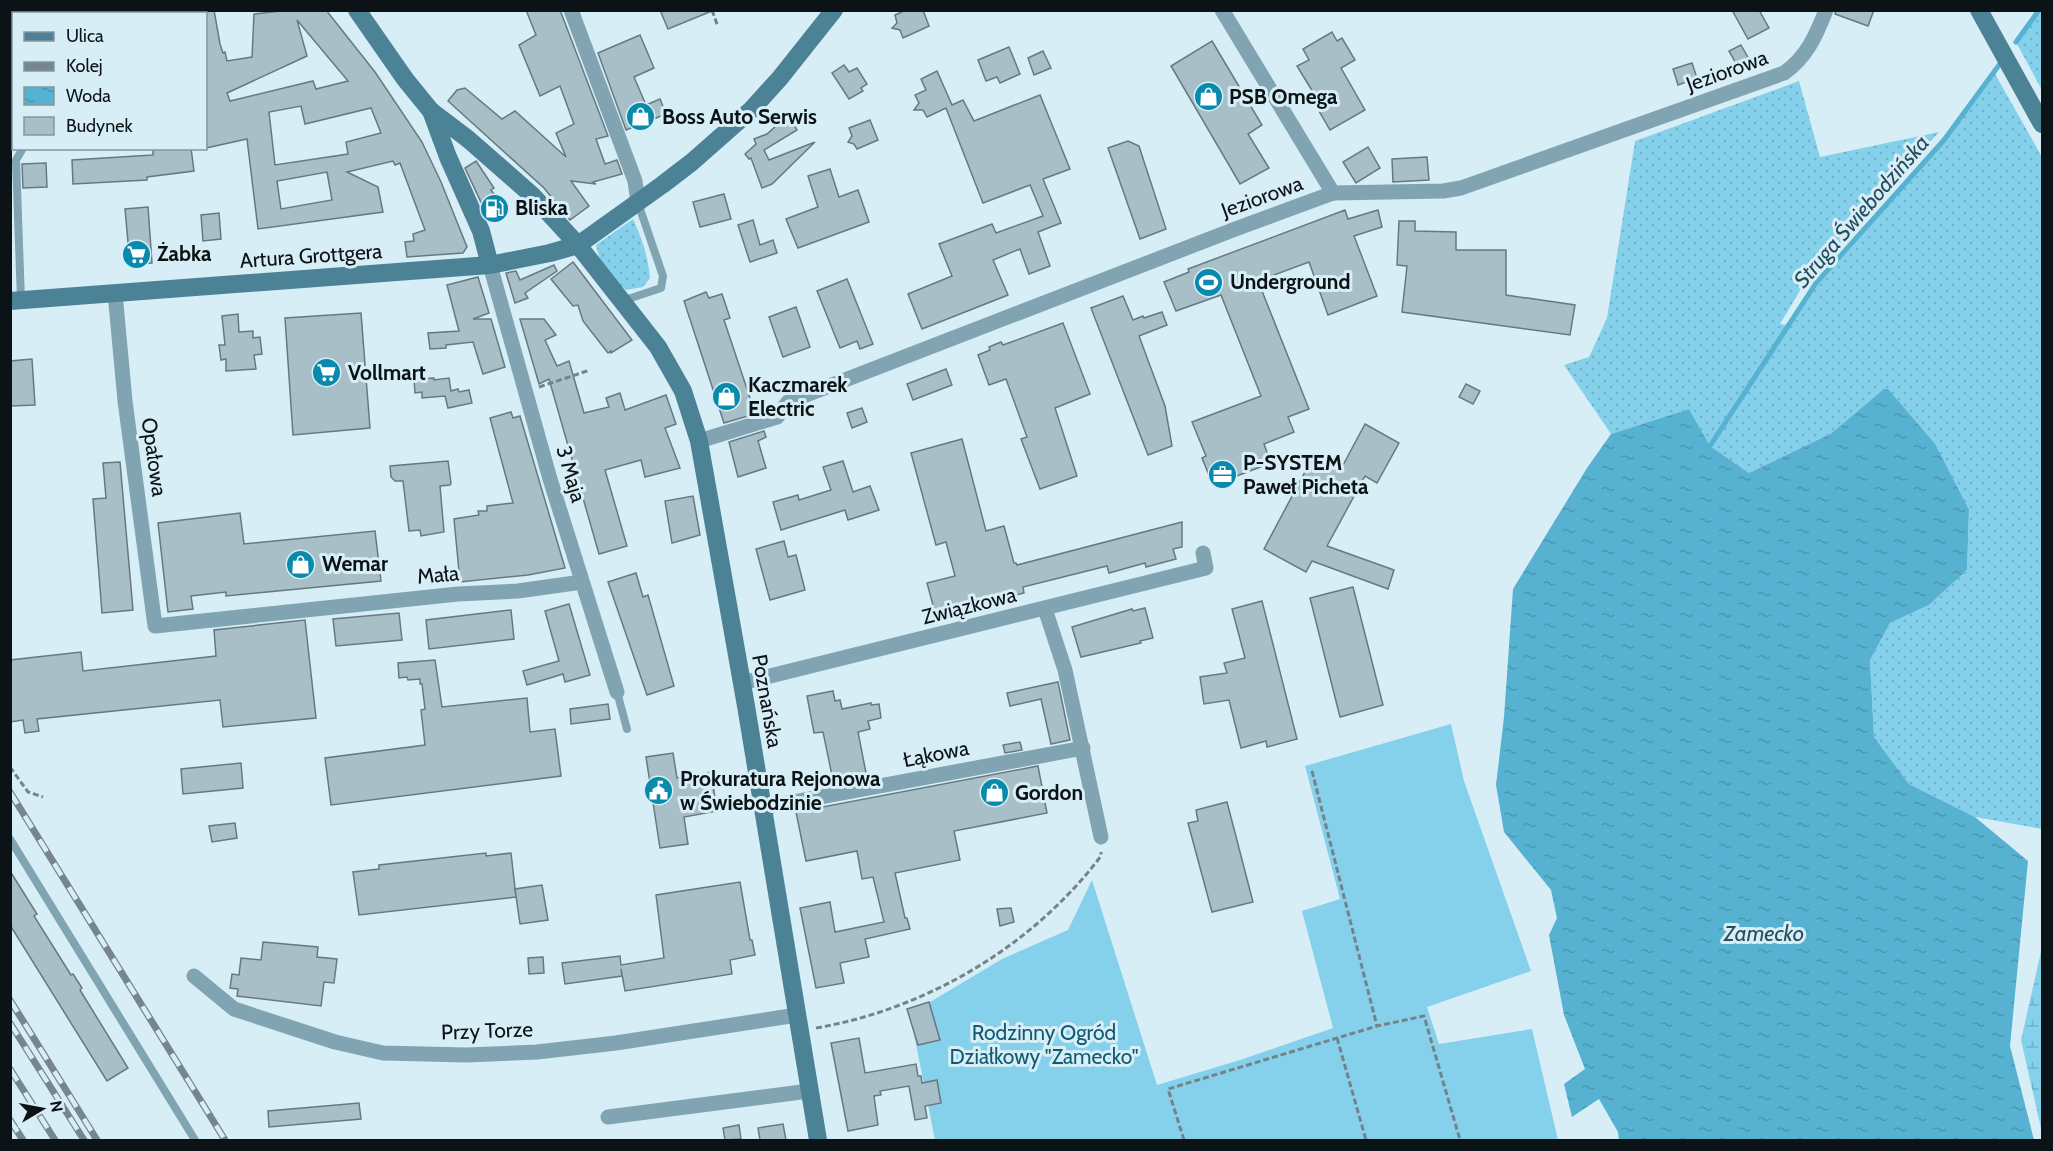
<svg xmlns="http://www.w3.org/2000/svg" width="2053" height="1151" viewBox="0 0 2053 1151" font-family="Cabin,sans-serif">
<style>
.grass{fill:url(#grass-dots)}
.wetland{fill:url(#wetland-marsh)}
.garden{fill:#85d0eb}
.water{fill:url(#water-ripples)}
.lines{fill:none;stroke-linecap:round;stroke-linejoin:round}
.stream{stroke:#57b1d0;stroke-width:5}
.building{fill:#a9bfc7;stroke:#657981;stroke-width:1.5;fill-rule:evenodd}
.path{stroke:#748389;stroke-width:3;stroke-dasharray:6 3;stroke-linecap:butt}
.lane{stroke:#81a4b2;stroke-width:8}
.street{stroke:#81a4b2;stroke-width:15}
.secondary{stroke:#4b8296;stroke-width:18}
.rail-casing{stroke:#76868c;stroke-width:7}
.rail{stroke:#d8eef7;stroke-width:4.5;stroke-dasharray:14;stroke-linecap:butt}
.labels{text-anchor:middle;stroke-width:6;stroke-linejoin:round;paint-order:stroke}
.street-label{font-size:21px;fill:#0b1316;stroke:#d8eef7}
.poi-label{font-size:21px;font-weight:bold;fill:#0b1316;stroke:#d8eef7;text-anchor:start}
.park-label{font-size:21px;fill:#105b71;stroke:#d8eef7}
.water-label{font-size:22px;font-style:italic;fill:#254d5b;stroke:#d8eef7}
</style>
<defs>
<pattern id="grass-dots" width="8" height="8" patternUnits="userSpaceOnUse" patternTransform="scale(1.5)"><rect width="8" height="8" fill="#85d0eb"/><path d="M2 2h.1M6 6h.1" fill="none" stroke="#72b2c9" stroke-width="1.8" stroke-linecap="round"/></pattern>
<pattern id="wetland-marsh" width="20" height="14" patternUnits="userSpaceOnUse" patternTransform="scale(1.5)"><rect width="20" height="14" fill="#85d0eb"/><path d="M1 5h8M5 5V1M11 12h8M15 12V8" fill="none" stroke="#72b2c9"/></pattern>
<pattern id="water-ripples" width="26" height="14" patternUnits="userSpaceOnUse" patternTransform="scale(1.5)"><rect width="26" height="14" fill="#57b1d0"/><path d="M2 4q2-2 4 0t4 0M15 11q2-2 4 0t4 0" fill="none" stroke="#4a97b2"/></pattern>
</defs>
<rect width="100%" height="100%" fill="#d8eef7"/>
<g class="grass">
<path d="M2039,11H2042V90L2016,42Z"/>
<path d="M1994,72L2042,157V829L1975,817L1909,784L1874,737L1870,660L1890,623L1929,605L1967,570L1969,510L1832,433L1749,473L1710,446L1689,409L1611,434L1564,365L1589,357L1607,318L1635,141L1799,81L1820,157L1939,132L1804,284L1780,324L1787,325L1816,283L1944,140Z"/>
<path d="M633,219C642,238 648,257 650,278L643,287L626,290C610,277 600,266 596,245Z"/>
</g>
<path class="wetland" d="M2042,947V1133L2021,1040Z"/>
<path class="garden" d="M1451,724L1464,781L1531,971L1427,1007L1439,1044L1532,1029L1558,1140H935L910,1014L1002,959L1068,930L1092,880L1157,1085L1240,1060L1333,1028L1302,911L1340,899L1305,766Z"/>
<path class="water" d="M1884,389H1888L1935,444L1969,510L1967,570L1929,605L1890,623L1870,660L1874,737L1909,784L1975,817L2028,861L2010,1046L2034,1140H1619L1618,1132L1599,1099L1572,1117L1564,1084L1585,1069L1564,1015L1549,935L1557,918L1551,890L1504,832L1496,785L1504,717L1513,589L1587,468L1611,434L1689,409L1710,446L1749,473L1832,433Z"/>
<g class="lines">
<g class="stream">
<path d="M2016,42L2039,10"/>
<path d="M1710,446L1816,283L1944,140L2002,61"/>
</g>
</g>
<g class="building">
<path d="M206,10H214L220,44L223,53L225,52L227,61L252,57L254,14L289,10H326L375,72L422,142L441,182L467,247L463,253L407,257L405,242L414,241L413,234L425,230L400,163L395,165L393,161L347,172L378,187L383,212L258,229L247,139L206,148ZM297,20L348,81L316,89L313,81L230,101L227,93L307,56ZM301,106L305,124L371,108L381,133L346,142L348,154L275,165L269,112ZM327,172L332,200L281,209L277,181Z"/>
<path d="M526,10H560L608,136L596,139L605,164L617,160L622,174L593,182L596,184L571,181L589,206L570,220L544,188L448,101L457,90L465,88L502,119L515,111L566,157L556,133L574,124L560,86L540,96L519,45L536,35Z"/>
<path d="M660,10H711L712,11L668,29Z"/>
<path d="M906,10H923L929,26L903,38L900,30L892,28L897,23L895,15Z"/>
<path d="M1732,10H1759L1769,28L1748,39Z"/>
<path d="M1836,10H1874L1868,26L1835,14Z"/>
<path d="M1332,32L1337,41L1342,38L1355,60L1341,68L1365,110L1330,130L1315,104L1319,102L1297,66L1309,60L1303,49Z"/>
<path d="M640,35L654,68L634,77L646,105L660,99L666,114L626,130L598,53Z"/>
<path d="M1212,41L1262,125L1248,134L1269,168L1240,184L1171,66Z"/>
<path d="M1741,45L1750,61L1738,67L1729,51Z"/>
<path d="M1009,47L1020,74L1000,83L997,77L986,81L978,60Z"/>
<path d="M1043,51L1051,68L1034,75L1028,58Z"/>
<path d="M1692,63L1697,78L1678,85L1673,69Z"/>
<path d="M844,65L849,72L857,68L867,84L861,88L863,91L849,99L832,73Z"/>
<path d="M937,71L952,105L963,100L974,121L1040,95L1070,169L1043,179L1061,223L1038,232L1050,266L1029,274L1020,249L993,260L1008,295L922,329L908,294L952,276L939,244L992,224L996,233L1043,216L1030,185L983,203L946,108L927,117L923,110H914L919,103L915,95L926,90L921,79Z"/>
<path d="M787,116L790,124L793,123L797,130L764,150L769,160L815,142L772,184L762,188L751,158L749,159L745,154L756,144L754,139L767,134Z"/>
<path d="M870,120L878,140L857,149L854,144L848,142L852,136L849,128Z"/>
<path d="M1128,141L1139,146L1166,229L1140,239L1108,148Z"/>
<path d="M1368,147L1380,168L1356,183L1343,162Z"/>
<path d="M153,148H191L194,171L147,177V180L73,184L72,160L153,155Z"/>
<path d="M1427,157L1429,180L1393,182L1392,159Z"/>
<path d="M476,161L494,188L491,190L506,211V215L500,221H492L487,215L465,168Z"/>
<path d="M46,163L47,187L23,188L22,164Z"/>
<path d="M830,169L839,197L858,190L869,222L798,248L786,219L818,207L808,176Z"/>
<path d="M724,194L731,219L700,227L693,202Z"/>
<path d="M148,207L152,263L130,264L125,209Z"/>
<path d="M1345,210L1348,219L1378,210L1382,227L1354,236L1377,296L1328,315L1309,262L1258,281L1309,409L1288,417L1294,432L1264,444L1271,463L1213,485L1202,458L1206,456L1192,422L1261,396L1221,295L1176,311L1164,282L1189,272L1188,269Z"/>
<path d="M219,213L221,239L203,241L201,215Z"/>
<path d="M753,220L760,245L773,240L777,253L750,262L738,225Z"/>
<path d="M1399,221H1415V231L1456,232V250H1506V295L1575,305L1570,335L1402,312L1407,266L1397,265Z"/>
<path d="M573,262L632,340L611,353V351L608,353L583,321L578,305L573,306L551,279Z"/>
<path d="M554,265L557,271L525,293L528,298L515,303L506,273L516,271L520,280Z"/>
<path d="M478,277L489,313L473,319H491L505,367L483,374L473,342L446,345V348L430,349L428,333L459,331L447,285Z"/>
<path d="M847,279L873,344L860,349L857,341L840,348L817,291Z"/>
<path d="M706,292L709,298L722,294L730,318L724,320L752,404L764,400L768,410L724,423L684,301Z"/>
<path d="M1123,296L1133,320L1143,316L1144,318L1162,312L1167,325L1139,336L1165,406L1172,446L1148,455L1091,308Z"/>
<path d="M796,307L810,347L783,357L769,317Z"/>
<path d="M361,313L370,428L293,435L285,318Z"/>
<path d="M238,314L239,332L253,331V338L260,337L262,354L254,355L256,369L226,371V359L221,360L219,345H225L222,316Z"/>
<path d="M520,319H544L556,335L545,340L557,366L569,361L584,413L609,407L606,398L620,393L625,410L666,395L676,424L665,428L680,468L645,477L641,460L605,470L627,546L599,554L549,379L539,384Z"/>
<path d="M1063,323L1090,394L1055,408L1077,476L1040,489L1021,439L1027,437L1006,379L989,385L978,355L990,350L989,347L1001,342L1003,345Z"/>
<path d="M32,359L35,405L10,406V361Z"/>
<path d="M946,369L952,385L913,400L907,384Z"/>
<path d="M434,378V380L449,378L451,391L458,389L459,392L469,390L472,403L448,408L445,396L422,398V392L415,393L414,379Z"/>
<path d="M1466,384L1480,391L1473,404L1459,397Z"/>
<path d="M862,408L867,422L852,428L847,413Z"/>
<path d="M511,412L513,418L520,416L565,568L528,575L460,582L454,519L479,515L478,511H487V506L513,503L490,418Z"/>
<path d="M1365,424L1399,443L1377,483L1365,476L1327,546L1394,570L1388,589L1312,561L1306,572L1264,549L1315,453L1342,467Z"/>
<path d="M764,431L766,437L758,441L766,468L738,477L729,442Z"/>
<path d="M962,439L986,531L1004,526L1014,563H1016L1017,565L1182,522V547L1173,549L1176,559L1146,567L1145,563L1109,573L1107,566L1023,587L1024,593L936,616L927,583L955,576L946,542L936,545L911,453Z"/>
<path d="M448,461L451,483L450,485L440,486L444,532L421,536L420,530L409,531L403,481H395L391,477L390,466Z"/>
<path d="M843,461L853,492L870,486L879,510L848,520L845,510L781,530L773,502L798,495L799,500L831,490L823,467Z"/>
<path d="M120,462L133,610L102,613L93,499L106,498L103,463Z"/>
<path d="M693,496L700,535L672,543L665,501Z"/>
<path d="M240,513L244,544L375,531L381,581L226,596V592L191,596L193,609L168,612L158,523Z"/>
<path d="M784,541L788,557L796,555L805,590L770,600L756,549Z"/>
<path d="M636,573L643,597L648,595L674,686L647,695L608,582Z"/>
<path d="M1353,587L1383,705L1340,717L1310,598Z"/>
<path d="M1262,601L1297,739L1267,747L1266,741L1241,748L1229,700L1204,704L1200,677L1227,673L1224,663L1245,658L1232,609Z"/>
<path d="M569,604L590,675L565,682L563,674L527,685L523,671L559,661L545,611Z"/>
<path d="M1145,608L1153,638L1140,641L1141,643L1081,657L1072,627L1132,609L1133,611Z"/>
<path d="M511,610L514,639L429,649L426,620Z"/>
<path d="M399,613L402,640L336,646L333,619Z"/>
<path d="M305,620L316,718L223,727L220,700L37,719L39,731L25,733L23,720L10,722V660L81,652L83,671L216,656L214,630Z"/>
<path d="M435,660L442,707L527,698L530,732L555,729L561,776L331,805L325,758L425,745L421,710L425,709L422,684H420V679L408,680L407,677L399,678L398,663Z"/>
<path d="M1058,682L1070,740L1051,744L1041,699L1010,706L1007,693Z"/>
<path d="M833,691L835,701L840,700L842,709L871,703V705L879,704L881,718L868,721L870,729L858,732L867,778L834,785L823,732L814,733L807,696Z"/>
<path d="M608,704L610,719L571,724L570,709Z"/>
<path d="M1020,742L1022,750L1005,753L1003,745Z"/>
<path d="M673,753L677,778L711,772L717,811L684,817L688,844L660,848L646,757Z"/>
<path d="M241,763L243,788L183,794L181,769Z"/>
<path d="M1038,766L1047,813L954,831L960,860L895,873L905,918H907L910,929L865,939L869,957L840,963L844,983L816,988L800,908L830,902L835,932L884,922L873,877L862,879L857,851L806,861L796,812Z"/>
<path d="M1227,802L1253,902L1212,912L1188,823L1198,821L1196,810Z"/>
<path d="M235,823L237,838L212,842L209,826Z"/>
<path d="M486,853V856L511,853L516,897L359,915L353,872L379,869V865Z"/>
<path d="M10,871L37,914L34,916L71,975L73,974L82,988L80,990L128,1068L107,1081L10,925Z"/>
<path d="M740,882L750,940H752L755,955L730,960L732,974L625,991L621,969L622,976L565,984L562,963L620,956L621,965L664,958L656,895Z"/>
<path d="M542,885L548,920L520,924L515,889Z"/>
<path d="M1011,908L1014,922L1000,926L997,909Z"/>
<path d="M263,942L318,947L317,957L337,959L334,983L324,982L321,1006L237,996L238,989L230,988L232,974L239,975L241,958L261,960Z"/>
<path d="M543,957L544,973L529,974L528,958Z"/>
<path d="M929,1002L940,1040L918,1045L907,1009Z"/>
<path d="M859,1038L865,1073L916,1064L918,1076H921L922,1083L937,1080L941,1103L925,1106L927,1118L915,1120L909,1086L880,1091L881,1095L874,1096L878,1125L848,1131L831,1043Z"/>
<path d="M359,1103L361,1119L269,1127L268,1111Z"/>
<path d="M783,1124L786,1140H760L758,1128Z"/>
<path d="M739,1125L741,1139L725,1140L723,1128Z"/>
</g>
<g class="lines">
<g class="path">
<path d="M712,10L718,27"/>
<path d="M539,387L590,370"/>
<path d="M10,767L28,792L43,797"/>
<path d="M1312,771L1377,1026"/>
<path d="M816,1028C927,1009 1033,946 1101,856V852"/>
<path d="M1337,1038L1366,1140"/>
<path d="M1184,1140L1168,1089L1377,1026L1424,1016L1460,1140"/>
</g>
<g class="lane">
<path d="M21,300L16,160L23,148"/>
<path d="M622,301L661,288L663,276L638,203"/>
<path d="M617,692L627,729"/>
<path d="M10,839L195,1140"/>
</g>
<g class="street">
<path d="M571,10L635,181L638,203"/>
<path d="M1222,10L1333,193"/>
<path d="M490,265L550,479L617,692"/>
<path d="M115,293L125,401L155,626L458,594L518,591L582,582"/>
<path d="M699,441L777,417L788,402L1238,228L1333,193L1443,191L1461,188L1784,73C1806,58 1816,36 1826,10"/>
<path d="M1045,609L1065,670L1101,837"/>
<path d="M742,683L1206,568L1203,553"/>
<path d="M762,808L1083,748"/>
<path d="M194,976L234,1009L335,1042L383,1053L466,1055L537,1052L616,1043L797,1015"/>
<path d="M608,1117L809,1091"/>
</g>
<g class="secondary">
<path d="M357,10L405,79L431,111L468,139L533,196L578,245L658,347L683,391L699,441L746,706L818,1140"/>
<path d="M1979,10L2042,124"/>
<path d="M431,111L448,157L481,231L490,265"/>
<path d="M10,301L490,265L550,253L578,245L662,185L692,162L751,110L780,78L834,10"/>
</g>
<defs>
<g id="rail">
<path d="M10,792L225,1140"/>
<path d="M10,1000L97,1140"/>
<path d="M10,1023L84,1140"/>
<path d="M10,1069L55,1140"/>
<path d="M10,1120L23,1140"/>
</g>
</defs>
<use href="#rail" class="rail-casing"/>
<use href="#rail" class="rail"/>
</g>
<defs>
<symbol id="shop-disc" viewBox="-11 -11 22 22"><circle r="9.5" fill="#0989ab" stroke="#d8eef7"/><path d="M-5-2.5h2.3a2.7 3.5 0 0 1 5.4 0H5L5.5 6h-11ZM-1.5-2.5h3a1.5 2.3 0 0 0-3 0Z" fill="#fff"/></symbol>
<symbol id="fuel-disc" viewBox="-11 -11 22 22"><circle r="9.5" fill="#0989ab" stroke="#d8eef7"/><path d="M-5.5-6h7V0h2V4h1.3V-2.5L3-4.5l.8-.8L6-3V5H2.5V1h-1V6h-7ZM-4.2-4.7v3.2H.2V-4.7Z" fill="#fff"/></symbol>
<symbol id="supermarket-disc" viewBox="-11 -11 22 22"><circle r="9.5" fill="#0989ab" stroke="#d8eef7"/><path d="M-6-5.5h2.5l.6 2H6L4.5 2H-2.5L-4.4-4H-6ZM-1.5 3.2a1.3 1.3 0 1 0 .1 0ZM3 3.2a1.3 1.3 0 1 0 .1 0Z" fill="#fff"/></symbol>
<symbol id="stadium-disc" viewBox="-11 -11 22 22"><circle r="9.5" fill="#0989ab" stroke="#d8eef7"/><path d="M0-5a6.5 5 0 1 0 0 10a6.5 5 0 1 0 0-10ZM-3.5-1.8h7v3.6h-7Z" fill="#fff"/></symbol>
<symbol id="office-disc" viewBox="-11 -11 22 22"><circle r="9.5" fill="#0989ab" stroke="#d8eef7"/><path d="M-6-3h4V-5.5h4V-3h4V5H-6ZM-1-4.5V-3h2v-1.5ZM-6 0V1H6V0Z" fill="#fff"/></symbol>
<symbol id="civic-disc" viewBox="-11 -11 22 22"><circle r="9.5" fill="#0989ab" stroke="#d8eef7"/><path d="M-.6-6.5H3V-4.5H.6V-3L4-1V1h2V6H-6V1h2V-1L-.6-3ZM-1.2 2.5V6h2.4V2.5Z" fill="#fff"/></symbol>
</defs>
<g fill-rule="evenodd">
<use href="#shop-disc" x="1192" y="80" width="33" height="33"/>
<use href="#shop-disc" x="624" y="100" width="33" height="33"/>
<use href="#fuel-disc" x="478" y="192" width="33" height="33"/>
<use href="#supermarket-disc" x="120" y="238" width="33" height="33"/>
<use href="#stadium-disc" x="1192" y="266" width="33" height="33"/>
<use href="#supermarket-disc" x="310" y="356" width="33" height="33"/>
<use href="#shop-disc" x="710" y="380" width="33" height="33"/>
<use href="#office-disc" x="1206" y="458" width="33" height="33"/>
<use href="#shop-disc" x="284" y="548" width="33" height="33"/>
<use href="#civic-disc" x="642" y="774" width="33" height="33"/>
<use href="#shop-disc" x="978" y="776" width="33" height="33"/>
</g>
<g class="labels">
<g class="street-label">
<text transform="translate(1727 71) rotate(-20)" y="7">Jeziorowa</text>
<text transform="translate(1262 197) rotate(-20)" y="7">Jeziorowa</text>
<text transform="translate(311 256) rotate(-4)" y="7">Artura Grottgera</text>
<text transform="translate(154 457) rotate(82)" y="7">Opałowa</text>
<text transform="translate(571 474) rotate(74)" y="7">3 Maja</text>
<text transform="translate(438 575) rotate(-5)" y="7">Mała</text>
<text transform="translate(969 606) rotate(-14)" y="7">Związkowa</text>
<text transform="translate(767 701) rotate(80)" y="7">Poznańska</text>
<text transform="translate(936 754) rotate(-11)" y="7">Łąkowa</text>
<text transform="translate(487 1031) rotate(-2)" y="7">Przy Torze</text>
</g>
<g class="poi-label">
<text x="1229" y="104">PSB Omega</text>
<text x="662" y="124">Boss Auto Serwis</text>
<text x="515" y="215">Bliska</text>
<text x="157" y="261">Żabka</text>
<text x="1230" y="289">Underground</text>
<text x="348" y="380">Vollmart</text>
<text x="748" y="392">Kaczmarek<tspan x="748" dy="24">Electric</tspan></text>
<text x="1243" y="470">P-SYSTEM<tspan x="1243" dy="24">Paweł Picheta</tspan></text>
<text x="322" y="571">Wemar</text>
<text x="680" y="786">Prokuratura Rejonowa<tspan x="680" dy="24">w Świebodzinie</tspan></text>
<text x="1015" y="800">Gordon</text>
</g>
<g class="park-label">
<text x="1044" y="1040">Rodzinny Ogród<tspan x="1044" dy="24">Działkowy "Zamecko"</tspan></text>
</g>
<g class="water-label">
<text transform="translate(1861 211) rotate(-49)" y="8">Struga Świebodzińska</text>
<text x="1764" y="941">Zamecko</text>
</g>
</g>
<rect width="2053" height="1151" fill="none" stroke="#0b1316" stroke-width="24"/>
<rect x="12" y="12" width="195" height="138" fill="#d8eef7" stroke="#86969d" stroke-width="1.5"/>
<rect x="24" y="32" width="30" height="9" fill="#4b8296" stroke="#86969d" stroke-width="1.5"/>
<text x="66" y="42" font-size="18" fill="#0b1316">Ulica</text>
<rect x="24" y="62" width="30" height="9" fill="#76868c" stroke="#86969d" stroke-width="1.5"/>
<text x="66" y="72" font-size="18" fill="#0b1316">Kolej</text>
<rect x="24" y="87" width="30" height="18" fill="url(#water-ripples)" stroke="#86969d" stroke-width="1.5"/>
<text x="66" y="102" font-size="18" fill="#0b1316">Woda</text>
<rect x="24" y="117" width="30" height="18" fill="#a9bfc7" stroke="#86969d" stroke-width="1.5"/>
<text x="66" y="132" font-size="18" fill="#0b1316">Budynek</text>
<g transform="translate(42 1109) rotate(80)" stroke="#d8eef7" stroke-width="4.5" paint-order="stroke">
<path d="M0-4.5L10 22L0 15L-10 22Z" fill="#0b1316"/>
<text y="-9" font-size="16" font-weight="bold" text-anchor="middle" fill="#0b1316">N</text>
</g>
</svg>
